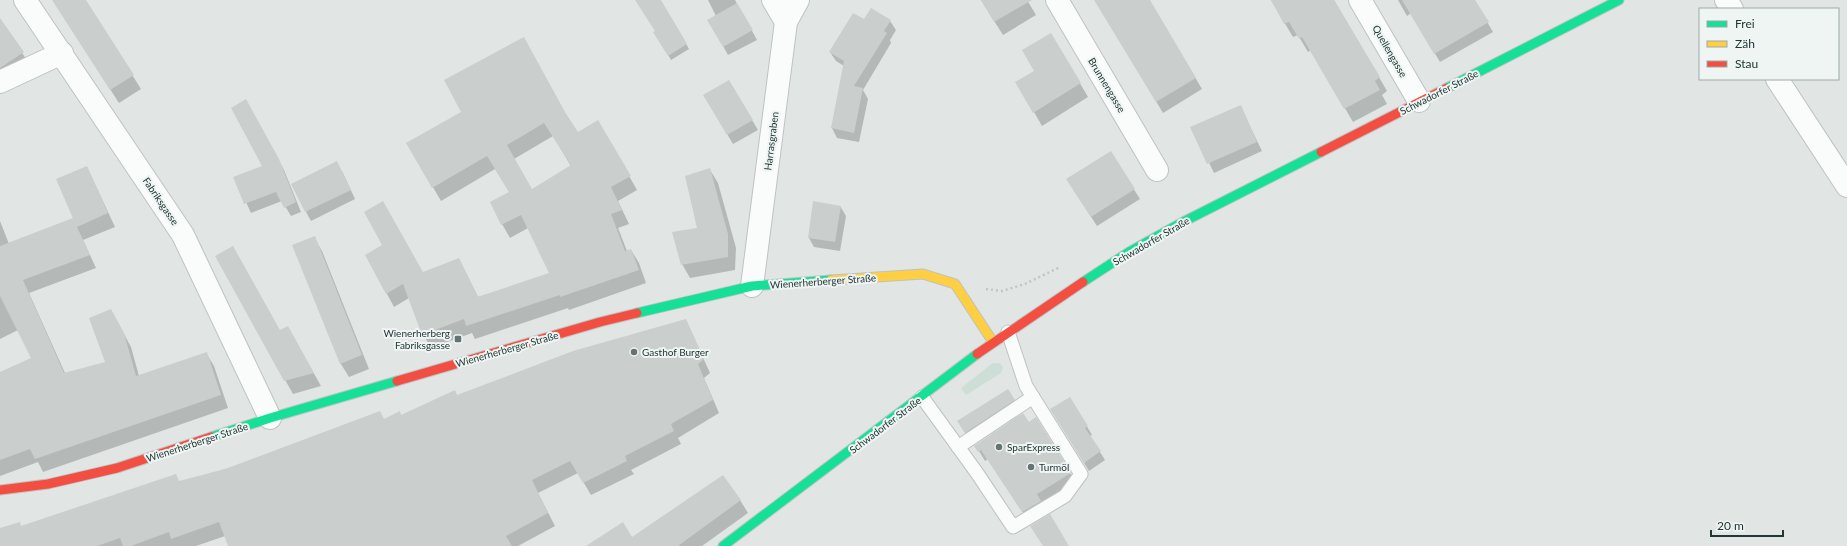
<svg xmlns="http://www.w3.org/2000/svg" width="1847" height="546" viewBox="0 0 1847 546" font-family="Lato,sans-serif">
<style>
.green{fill:#ccded5}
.shadow{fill:#0003;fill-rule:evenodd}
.building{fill:#cacecd;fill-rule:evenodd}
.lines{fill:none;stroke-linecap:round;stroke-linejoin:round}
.lane-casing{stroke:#bec3c2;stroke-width:15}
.street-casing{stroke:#bec3c2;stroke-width:24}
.fast-casing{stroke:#bec3c2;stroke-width:11}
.slow-casing{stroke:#bec3c2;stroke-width:11}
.jam-casing{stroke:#bec3c2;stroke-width:11}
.path{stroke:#bfc6c5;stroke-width:2.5;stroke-dasharray:2 3;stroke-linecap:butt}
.lane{stroke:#fafbfb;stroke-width:13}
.street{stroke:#fafbfb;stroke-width:22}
.fast{stroke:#16e098;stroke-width:9}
.slow{stroke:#ffcf43;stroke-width:9}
.jam{stroke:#f24e42;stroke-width:9}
.poi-dot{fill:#657473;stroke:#eef5f3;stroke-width:1.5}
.labels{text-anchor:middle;stroke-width:4;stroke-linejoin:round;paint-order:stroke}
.street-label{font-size:10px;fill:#223635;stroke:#eef5f3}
.poi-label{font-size:10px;fill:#223635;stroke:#eef5f3;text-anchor:start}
</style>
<rect width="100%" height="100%" fill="#e1e6e5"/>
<path class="green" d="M993,363H1000L1003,367L1001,373L966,395L961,388Z"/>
<g class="shadow">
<path d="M53,0H85L141,89L119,103Z"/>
<path d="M708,0H735L757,40L728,55L709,20L716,16Z"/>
<path d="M981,0H1027L1036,15L1003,35Z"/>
<path d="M1096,0H1149L1202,89L1163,113Z"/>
<path d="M1271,0H1334L1387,91L1382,95L1387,104L1353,122L1311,50L1308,52L1298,35L1293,37Z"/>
<path d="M1398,0H1474L1493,32L1440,62L1411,13L1407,16Z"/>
<path d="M0,19L30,65L0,85Z"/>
<path d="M673,21L689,49L671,60L655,32Z"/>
<path d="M864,21H890L896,30L890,40L891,43L863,90L868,99L859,142L837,138L832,128L844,66L836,61L830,52Z"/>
<path d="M1051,34L1088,97L1042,126L1017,82L1035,71Z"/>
<path d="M729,82L758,130L733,144L705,96Z"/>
<path d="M1240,106L1262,151L1214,173L1192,127Z"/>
<path d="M251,110L284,170L301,212L291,216L282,201L251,213L235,178L263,166Z"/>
<path d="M567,116L578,133L598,121L637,190L618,201L629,224L618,228L627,251L631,250L639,263L646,283L569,310L568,308L475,339L472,333L431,348L423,334L409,298L394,307L366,255L423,273L459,259L478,297L551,274L528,228L510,238L502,224L510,193L495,169L441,201L408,144ZM553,136L571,166L532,190L514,159Z"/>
<path d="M1110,152L1140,199L1097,226L1073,189Z"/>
<path d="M87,167L115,227L83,240L96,268L29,293L65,373L106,363L118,323L131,347L139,376L206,353L214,366L228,408L43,472L38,462L0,476V374L32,359L18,330L0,339V221L9,244L75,224Z"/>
<path d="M710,170L718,183L736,248L735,270L690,278L682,264L698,229Z"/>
<path d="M342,171L355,199L311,221L306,212Z"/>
<path d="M840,206L846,216L840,251L814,247L809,238Z"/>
<path d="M314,238L322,251L369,369L349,377L341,364L294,246Z"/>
<path d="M216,256L280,331L295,340L321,386L293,394Z"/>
<path d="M686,320L710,373L704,378L719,413L678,438L681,444L631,470L634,474L591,495L578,473L538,493L555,526L518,546H229L225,536L196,546H0V529L21,527L226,469L401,416Z"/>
<path d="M1008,390L1016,405L968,437L961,426Z"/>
<path d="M1070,398L1092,435L1090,436L1105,460L1089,471L1056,417Z"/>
<path d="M976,446L1070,473L1076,483L1029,522L988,459L985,461Z"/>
<path d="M740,500L748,513L702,546H605L632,539Z"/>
</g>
<g class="building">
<path d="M52,0H86L134,75L110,90Z"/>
<path d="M635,0H661L687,44L668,56L653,32L655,31Z"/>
<path d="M981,0H1032L994,22Z"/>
<path d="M1094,0H1150L1196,78L1156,102Z"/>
<path d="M1271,0H1334L1380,77L1375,81L1380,90L1344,109L1302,37L1299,39L1289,22L1284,24Z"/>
<path d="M1402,0H1475L1489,22L1434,54Z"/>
<path d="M737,3L753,30L723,47L707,20Z"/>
<path d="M871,8L891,20L884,31L887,33L854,86L863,88L854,133L831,128L844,61L829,52L853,13L864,19Z"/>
<path d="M0,18L24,52L0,68Z"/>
<path d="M1051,33L1081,83L1033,113L1015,82L1034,71L1022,50Z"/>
<path d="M524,37L565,112L578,132L598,120L631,176L611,187L622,210L611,214L625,251L631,249L639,270L560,297V295L466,326L464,319L422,335L403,284L386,294L365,255L382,245L364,212L383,201L423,272L459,258L478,297L549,273L521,215L501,225L490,202L509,192L487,156L432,188L406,143L461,112L444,80ZM544,123L571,165L532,189L507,145Z"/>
<path d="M729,80L753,120L727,135L703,95Z"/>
<path d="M246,99L279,159L296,202L284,208L276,192L244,204L233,177L262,166L231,108Z"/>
<path d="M1241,105L1257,142L1207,164L1190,127Z"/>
<path d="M1111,151L1135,189L1091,217L1066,179Z"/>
<path d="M337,161L351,190L305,212L291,184Z"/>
<path d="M87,166L108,213L77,227L90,255L23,280L64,373L105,362L89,318L111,309L124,333L136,376L207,352L221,395L35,459L30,449L0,460V372L31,358L0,296V246L73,218L75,223L56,179Z"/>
<path d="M710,168L728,234V257L681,265L672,232L697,228L685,176Z"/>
<path d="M813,201L841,206L835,242L808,238Z"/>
<path d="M315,236L362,355L340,364L292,245Z"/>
<path d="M233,246L280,330L288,326L314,373L284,381L215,256Z"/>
<path d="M686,319L704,359L698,364L713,400L671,424L674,431L625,456L627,461L583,483L570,461L532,480L548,513L506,536L512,546H228L219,522L171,539L169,532L131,546H123L120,538L97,546H0V528L20,522L21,526L176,474L179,481L225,469L380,411L384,419L400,411L401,415L455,390L457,395L573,351Z"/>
<path d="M1008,389L1015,400L965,433L957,421Z"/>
<path d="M1070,397L1088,426L1085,428L1101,451L1084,463L1050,409Z"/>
<path d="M1023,413L1029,422L1036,417L1071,473L1037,494L1041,501L1022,512L981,450L978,452L974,446Z"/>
<path d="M723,475L741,500L678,546H586L623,522L632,537Z"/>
<path d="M1050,514L1069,546H1043L1030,526Z"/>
</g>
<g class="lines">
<defs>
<g id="lane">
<path d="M922,397L977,473L1013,527L1065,496L1081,474L1026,386L1008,332"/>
<path d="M958,447L1033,397"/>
</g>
<g id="street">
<path d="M25,0L183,235L270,418"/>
<path d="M773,0L786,22"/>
<path d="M1057,0L1157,170"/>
<path d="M1360,0L1419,101"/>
<path d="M1726,0L1732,9"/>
<path d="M1777,79L1847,186"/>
<path d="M0,82L62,53"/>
<path d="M752,286L786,22L798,0"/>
</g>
<g id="fast">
<path d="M1447,88L1619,0"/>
<path d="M1083,282L1129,252L1181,223L1321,152"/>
<path d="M637,313L752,286L831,280"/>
<path d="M211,437L270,418L397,381"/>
<path d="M723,546L977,354"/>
</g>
<path id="slow" d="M831,280L923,274L955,284L993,342"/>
<g id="jam">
<path d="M1321,152L1447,88"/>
<path d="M977,354L1083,282"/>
<path d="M397,381L600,322L637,313"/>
<path d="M0,490L48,484L117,468L211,437"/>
</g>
</defs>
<use href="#lane" class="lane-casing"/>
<use href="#street" class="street-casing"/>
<use href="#fast" class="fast-casing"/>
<use href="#slow" class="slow-casing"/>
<use href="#jam" class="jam-casing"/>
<path class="path" d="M986,289L1002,291L1025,284L1060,267"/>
<use href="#lane" class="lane"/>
<use href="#street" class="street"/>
<use href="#fast" class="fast"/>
<use href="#slow" class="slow"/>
<use href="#jam" class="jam"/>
</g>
<g class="poi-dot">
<rect x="454" y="335" width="8" height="8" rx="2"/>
<circle cx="634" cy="352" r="4"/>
<circle cx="999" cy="447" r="4"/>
<circle cx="1031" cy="467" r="4"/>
</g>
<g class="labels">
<g class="street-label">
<text transform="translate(1390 51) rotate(60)" y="4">Quellengasse</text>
<text transform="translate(1107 85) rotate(59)" y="4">Brunnengasse</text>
<text transform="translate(1439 92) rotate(-27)" y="4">Schwadorfer Straße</text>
<text transform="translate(771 141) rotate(-83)" y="4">Harrasgraben</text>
<text transform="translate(161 201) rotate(56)" y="4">Fabriksgasse</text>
<text transform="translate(1151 241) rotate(-30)" y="4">Schwadorfer Straße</text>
<text transform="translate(823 281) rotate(-4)" y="4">Wienerherberger Straße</text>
<text transform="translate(507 349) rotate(-16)" y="4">Wienerherberger Straße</text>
<text transform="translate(885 425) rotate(-37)" y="4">Schwadorfer Straße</text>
<text transform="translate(197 442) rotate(-18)" y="4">Wienerherberger Straße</text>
</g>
<g class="poi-label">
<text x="450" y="337" text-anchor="end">Wienerherberg<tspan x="450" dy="12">Fabriksgasse</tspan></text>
<text x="642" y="356">Gasthof Burger</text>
<text x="1007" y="451">SparExpress</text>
<text x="1039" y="471">Turmöl</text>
</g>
</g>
<rect x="1699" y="8" width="140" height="72" fill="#eef5f3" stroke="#9ca9a7"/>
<rect x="1707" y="21" width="20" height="6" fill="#16e098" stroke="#9ca9a7"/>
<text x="1735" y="28" font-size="12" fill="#223635">Frei</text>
<rect x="1707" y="41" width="20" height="6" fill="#ffcf43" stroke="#9ca9a7"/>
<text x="1735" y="48" font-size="12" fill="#223635">Zäh</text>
<rect x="1707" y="61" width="20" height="6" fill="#f24e42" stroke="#9ca9a7"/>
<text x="1735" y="68" font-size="12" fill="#223635">Stau</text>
<path d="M1711 530v6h72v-6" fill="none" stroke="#223635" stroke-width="2"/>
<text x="1717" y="530" font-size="12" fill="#223635" stroke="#eef5f3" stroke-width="3" paint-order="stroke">20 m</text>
</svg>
